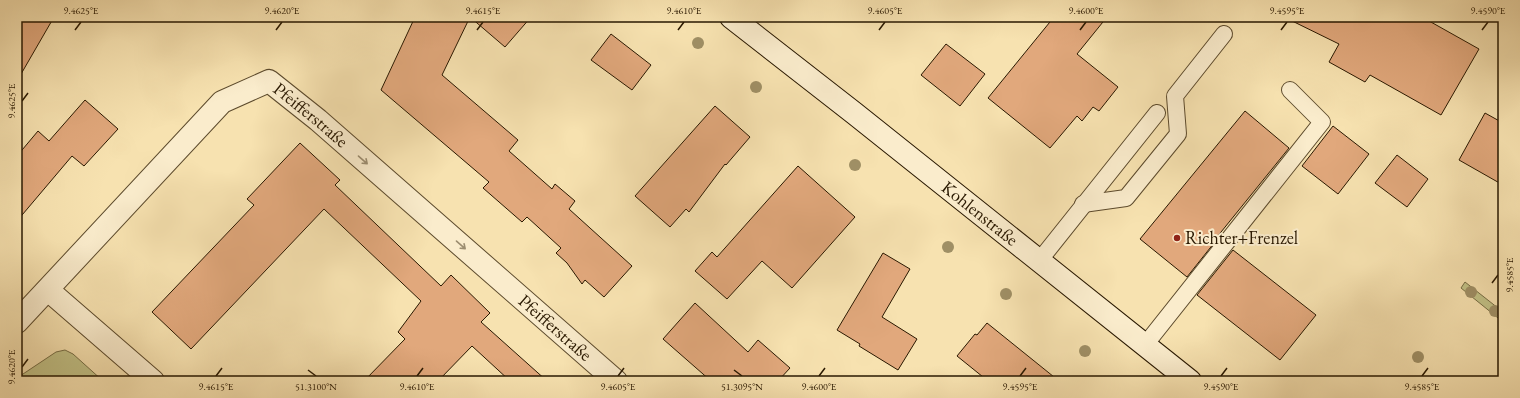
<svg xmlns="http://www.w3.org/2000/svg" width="1520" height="398" viewBox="0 0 1520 398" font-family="'EB Garamond',serif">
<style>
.green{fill:#c2c287;stroke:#766d44}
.building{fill:#e1a87c;stroke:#291800}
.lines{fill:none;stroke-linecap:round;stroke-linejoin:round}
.lane-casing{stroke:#5c4a2c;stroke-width:18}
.street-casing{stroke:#5c4a2c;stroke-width:24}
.secondary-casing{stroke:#291800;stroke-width:24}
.lane{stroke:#faeccc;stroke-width:16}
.street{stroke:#faeccc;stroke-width:22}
.secondary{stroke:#faeccc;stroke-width:22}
.tree{fill:#9f8f65}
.oneway{stroke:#9c8d70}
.ticks{fill:none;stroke:#291800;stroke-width:1.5}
.poi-dot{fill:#8f2418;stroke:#faeccc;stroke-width:1.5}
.labels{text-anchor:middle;stroke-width:4;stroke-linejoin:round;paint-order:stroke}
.street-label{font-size:18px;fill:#291800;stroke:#faeccc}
.poi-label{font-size:18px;fill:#291800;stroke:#faeccc;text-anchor:start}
.neatline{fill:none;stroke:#291800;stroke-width:1.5}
.ticks-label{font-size:10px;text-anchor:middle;fill:#291800}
</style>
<rect width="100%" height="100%" fill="#f7e2b0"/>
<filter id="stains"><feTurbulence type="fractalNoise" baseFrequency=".005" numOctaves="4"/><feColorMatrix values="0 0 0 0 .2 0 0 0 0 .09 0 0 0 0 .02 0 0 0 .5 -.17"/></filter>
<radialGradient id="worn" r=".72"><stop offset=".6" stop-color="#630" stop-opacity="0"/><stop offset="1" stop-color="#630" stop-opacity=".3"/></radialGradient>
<g class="green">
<path d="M1465,282L1503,312V322L1461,288Z"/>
<path d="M65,350L73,354L103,381H17V378L56,352Z"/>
</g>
<g class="building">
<path d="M17,17H54L17,81Z"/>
<path d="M415,17H531L505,47L470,17L442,75L518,140L509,151L552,189L555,184L575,201L569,209L632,266L604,297L585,280L582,284L567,263L556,253L561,248L527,217L522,222L483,188L489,182L381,90Z"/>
<path d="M1054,17H1107L1077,54L1118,87L1099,111L1093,107L1082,121L1077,116L1050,148L988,98Z"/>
<path d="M1284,17H1422L1479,49L1441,115L1370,75L1365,82L1329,62L1339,44Z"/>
<path d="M611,34L651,65L632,90L591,60Z"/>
<path d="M946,44L985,74L960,106L921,75Z"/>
<path d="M85,100L118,129L84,166L72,156L17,221V156L38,131L49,141Z"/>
<path d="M715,106L750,137L726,165L725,164L689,212L686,209L670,227L635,196Z"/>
<path d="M1245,111L1289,148L1217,237L1218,238L1187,277L1140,239Z"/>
<path d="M1485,113L1503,123V185L1459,160Z"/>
<path d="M1333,126L1369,154L1338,194L1302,166Z"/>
<path d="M300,143L340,180L335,185L441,286L451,275L490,313L481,322L547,381H510L472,346L438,381H364L405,339L398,332L421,301L324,209L191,349L152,312L254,205L247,199Z"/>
<path d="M1397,155L1428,179L1407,207L1375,183Z"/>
<path d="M798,166L855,217L792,288L762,261L727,299L695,271L712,252L717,257Z"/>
<path d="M1233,250L1316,315L1280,360L1197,295Z"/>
<path d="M883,253L910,269L882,317L917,339L898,370L859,346L860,344L837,330Z"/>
<path d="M695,303L748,352L758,340L790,368L778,381H711L663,339Z"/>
<path d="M987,323L1059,381H988L957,356L975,334L977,335Z"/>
</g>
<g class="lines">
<defs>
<g id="lane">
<path d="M1083,204L1126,198L1178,134L1175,96L1224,34"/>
<path d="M1039,261L1157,113"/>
<path d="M1145,345L1322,122L1290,90"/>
</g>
<g id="street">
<path d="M48,290L153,381"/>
<path id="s1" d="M17,322L222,102L269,81L318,120L616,381"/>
</g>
<g id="secondary">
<path id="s2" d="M731,17L854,113L1190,381"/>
</g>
</defs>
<use href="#lane" class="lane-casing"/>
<use href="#street" class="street-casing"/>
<use href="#secondary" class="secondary-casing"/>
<use href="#lane" class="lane"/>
<use href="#street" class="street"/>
<use href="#secondary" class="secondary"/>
</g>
<g class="tree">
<circle cx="698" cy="43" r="6"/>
<circle cx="756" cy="87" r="6"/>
<circle cx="855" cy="165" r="6"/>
<circle cx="948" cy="247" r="6"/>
<circle cx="1471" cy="292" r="6"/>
<circle cx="1006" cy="294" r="6"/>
<circle cx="1495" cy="311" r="6"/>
<circle cx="1085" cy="351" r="6"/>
<circle cx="1418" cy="357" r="6"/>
</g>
<defs><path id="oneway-shaft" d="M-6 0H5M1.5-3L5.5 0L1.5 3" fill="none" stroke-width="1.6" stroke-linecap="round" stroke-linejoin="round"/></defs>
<g class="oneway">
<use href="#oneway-shaft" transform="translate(363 160) rotate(41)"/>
<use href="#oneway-shaft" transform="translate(461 245) rotate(41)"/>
</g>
<path class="ticks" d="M75,30L81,22M276,30L282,22M477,30L483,22M678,30L684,22M879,30L885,22M1080,30L1086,22M1281,30L1287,22M1482,30L1488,22M22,101L28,93M1492,283L1498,275M22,367L28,359M308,370L316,376M734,370L742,376M216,376L222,368M417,376L423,368M618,376L624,368M819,376L825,368M1020,376L1026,368M1221,376L1227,368M1422,376L1428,368"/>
<circle class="poi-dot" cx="1177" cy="238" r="4"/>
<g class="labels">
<g class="street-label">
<text dy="6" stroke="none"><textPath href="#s1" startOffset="406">Pfeifferstraße</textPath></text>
<text dy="6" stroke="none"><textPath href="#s2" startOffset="317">Kohlenstraße</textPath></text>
<text dy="6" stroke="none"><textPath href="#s1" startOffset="730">Pfeifferstraße</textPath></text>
</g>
<g class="poi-label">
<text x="1185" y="244">Richter+Frenzel</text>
</g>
</g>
<rect width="1520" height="398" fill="none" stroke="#f7e2b0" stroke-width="44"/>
<rect x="22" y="22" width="1476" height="354" class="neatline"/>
<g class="ticks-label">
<text x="81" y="14">9.4625°E</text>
<text x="282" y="14">9.4620°E</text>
<text x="483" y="14">9.4615°E</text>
<text x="684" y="14">9.4610°E</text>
<text x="885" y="14">9.4605°E</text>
<text x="1086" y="14">9.4600°E</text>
<text x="1287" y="14">9.4595°E</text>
<text x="1488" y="14">9.4590°E</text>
<text transform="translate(11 101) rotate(-90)" y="4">9.4625°E</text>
<text transform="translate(1509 275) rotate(-90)" y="4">9.4585°E</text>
<text transform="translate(11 367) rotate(-90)" y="4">9.4620°E</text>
<text x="216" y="390">9.4615°E</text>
<text x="316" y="390">51.3100°N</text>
<text x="417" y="390">9.4610°E</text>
<text x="618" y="390">9.4605°E</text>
<text x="742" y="390">51.3095°N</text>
<text x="819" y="390">9.4600°E</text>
<text x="1020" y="390">9.4595°E</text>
<text x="1221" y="390">9.4590°E</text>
<text x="1422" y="390">9.4585°E</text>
</g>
<rect width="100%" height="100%" filter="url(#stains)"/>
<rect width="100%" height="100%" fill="url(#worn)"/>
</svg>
